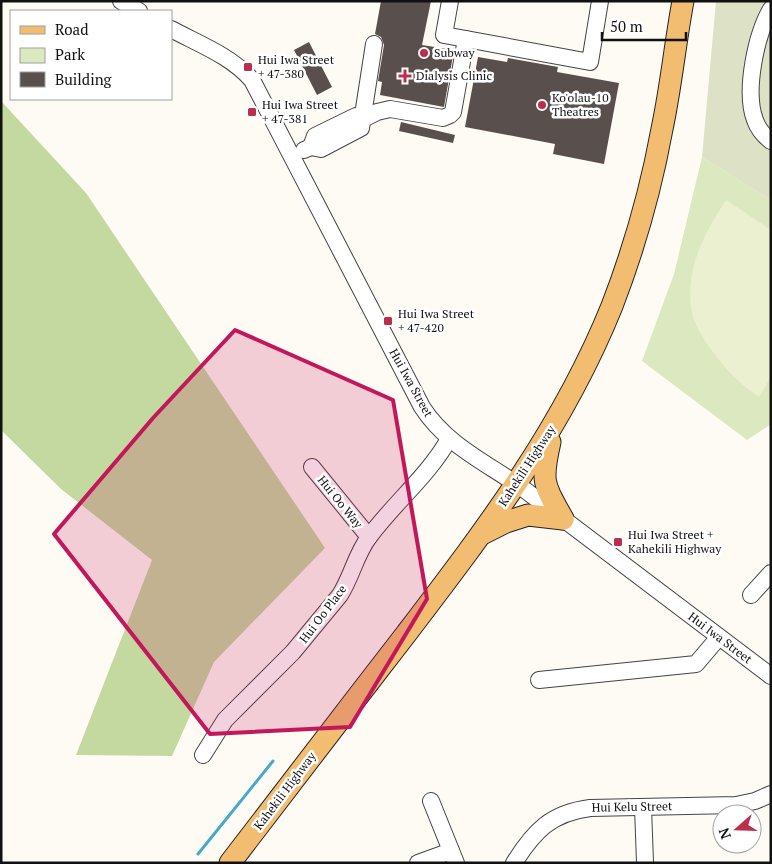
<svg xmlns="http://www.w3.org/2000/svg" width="772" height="864" viewBox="0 0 772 864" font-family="'PT Serif',serif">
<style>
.green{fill:#dce8bf}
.forest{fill:#c3d99f}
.cemetery{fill:#dde1c5}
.pitch{fill:#ebf0d0}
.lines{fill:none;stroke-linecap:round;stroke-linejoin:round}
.stream{stroke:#45abc8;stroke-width:3}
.building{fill:#59504d}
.minor-casing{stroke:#444;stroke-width:18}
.major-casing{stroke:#222;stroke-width:23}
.minor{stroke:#fff;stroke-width:16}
.major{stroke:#f2bc71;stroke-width:21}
.marked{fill:#c2185b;fill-opacity:0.2;stroke:#c2185b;stroke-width:4;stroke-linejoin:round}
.poi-dot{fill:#bb2e4e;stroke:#fff;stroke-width:2}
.labels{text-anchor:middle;stroke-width:5;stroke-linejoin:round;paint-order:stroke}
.poi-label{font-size:12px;fill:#111;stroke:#fff;text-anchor:start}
.street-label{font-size:12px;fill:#111;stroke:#fff}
</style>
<rect width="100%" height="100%" fill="#fefbf5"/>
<path class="green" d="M702,157L771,200V424L747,440L642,361L674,274Z"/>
<path class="forest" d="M1,101L86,193L325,548L214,662L172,756L76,755L152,560L61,489L1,430Z"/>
<path class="cemetery" d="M716,1H771V200L702,157Z"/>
<path class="pitch" d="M726,200L771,230V377L759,397C740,384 726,370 713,352C703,339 693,323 691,307C686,267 705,232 726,200Z"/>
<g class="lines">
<path class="stream" d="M198,854L273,761"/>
</g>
<g class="building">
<path d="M381,1H431L422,45L454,50L444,107L380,95L382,82L378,81L384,45L381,37L375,34Z"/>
<path d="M309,42L332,87L317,95L294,50Z"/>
<path d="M478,57L507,62L508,58L558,67L557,72L619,83L604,164L553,154L555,144L465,127Z"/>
<path d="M401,122L455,135L453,143L399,131Z"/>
</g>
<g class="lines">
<defs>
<g id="minor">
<path d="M121,1L139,11"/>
<path d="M771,9C756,35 744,91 755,120C758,129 763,135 771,141"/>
<path d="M171,29C199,44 231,56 252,80L422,407C447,446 489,464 525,490C607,552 689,614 771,676"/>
<path d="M466,39L590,62L600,1"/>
<path d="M311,147L315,136L356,116L363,119L377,112L390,109L443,118L450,115L453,112L466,39L444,35L450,1"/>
<path d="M304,150L311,147L321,149L361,128L374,44"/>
<path d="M312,467L369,537"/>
<path d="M751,595L771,573"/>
<path d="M539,680L696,664L719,637"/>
<path d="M203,755L225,720L293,652L340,595C352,576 356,554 369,537C394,503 428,476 449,439"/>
<path d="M431,801L456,863"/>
<path d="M643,807L645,863"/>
<path d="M418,863L451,851"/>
<path d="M514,863C534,831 551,813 590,808L736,805L755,801L771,794"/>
</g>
<g id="major">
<path d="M550,442C541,482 543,483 563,519"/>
<path d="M484,533L506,522L528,515L563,519"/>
<path d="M230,863C289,786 347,710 406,634C486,529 562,430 612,306C634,249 651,189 662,129C671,87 675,44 683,1"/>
</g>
</defs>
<use href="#minor" class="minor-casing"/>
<use href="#major" class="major-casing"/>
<use href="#minor" class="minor"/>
<use href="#major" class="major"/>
</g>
<path class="marked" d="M235,330L393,400L427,599L350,727L210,734L54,534L153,418Z"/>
<g class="poi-dot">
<circle cx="424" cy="53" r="5"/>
<rect x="243" y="62" width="10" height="10" rx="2.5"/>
<path d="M402.5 68.5h5v5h5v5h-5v5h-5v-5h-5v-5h5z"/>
<circle cx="542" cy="105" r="5"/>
<rect x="247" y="107" width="10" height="10" rx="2.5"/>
<rect x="383" y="316" width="10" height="10" rx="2.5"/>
<rect x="613" y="537" width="10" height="10" rx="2.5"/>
</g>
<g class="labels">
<g class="poi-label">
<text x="434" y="57">Subway</text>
<text x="258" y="64">Hui Iwa Street<tspan x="258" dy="14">+ 47-380</tspan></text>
<text x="416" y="80">Dialysis Clinic</text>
<text x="552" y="102">Ko'olau-10<tspan x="552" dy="14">Theatres</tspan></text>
<text x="262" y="109">Hui Iwa Street<tspan x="262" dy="14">+ 47-381</tspan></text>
<text x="398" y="318">Hui Iwa Street<tspan x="398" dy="14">+ 47-420</tspan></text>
<text x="628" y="539">Hui Iwa Street +<tspan x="628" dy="14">Kahekili Highway</tspan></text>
</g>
<g class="street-label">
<text transform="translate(411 383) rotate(61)" y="4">Hui Iwa Street</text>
<text transform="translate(527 466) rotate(-57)" y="4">Kahekili Highway</text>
<text transform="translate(340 502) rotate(51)" y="4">Hui Oo Way</text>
<text transform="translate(323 614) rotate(-53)" y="4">Hui Oo Place</text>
<text transform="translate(720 638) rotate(37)" y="4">Hui Iwa Street</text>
<text transform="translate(285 791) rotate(-53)" y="4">Kahekili Highway</text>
<text transform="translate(632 807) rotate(-1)" y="4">Hui Kelu Street</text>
</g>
</g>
<rect width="772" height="864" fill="none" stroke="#111111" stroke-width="5"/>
<rect x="10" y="10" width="162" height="90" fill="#ffffff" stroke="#a0a0a0"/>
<rect x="20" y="26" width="25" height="8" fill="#f2bc71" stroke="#a0a0a0"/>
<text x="55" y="35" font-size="15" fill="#111111">Road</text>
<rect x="20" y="48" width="25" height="15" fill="#dce8bf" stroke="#a0a0a0"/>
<text x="55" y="60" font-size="15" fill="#111111">Park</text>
<rect x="20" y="72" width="25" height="15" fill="#59504d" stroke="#a0a0a0"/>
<text x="55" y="85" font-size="15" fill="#111111">Building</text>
<g transform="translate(737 829) rotate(250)"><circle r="24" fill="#ffffff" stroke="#a0a0a0"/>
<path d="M0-4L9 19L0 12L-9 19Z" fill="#bb2e4e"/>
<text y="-8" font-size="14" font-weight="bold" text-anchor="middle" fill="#111111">N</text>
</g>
<path d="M602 32v8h84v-8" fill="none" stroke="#111111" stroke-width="2.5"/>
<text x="610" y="32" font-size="15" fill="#111111" stroke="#ffffff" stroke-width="4" paint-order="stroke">50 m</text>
</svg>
